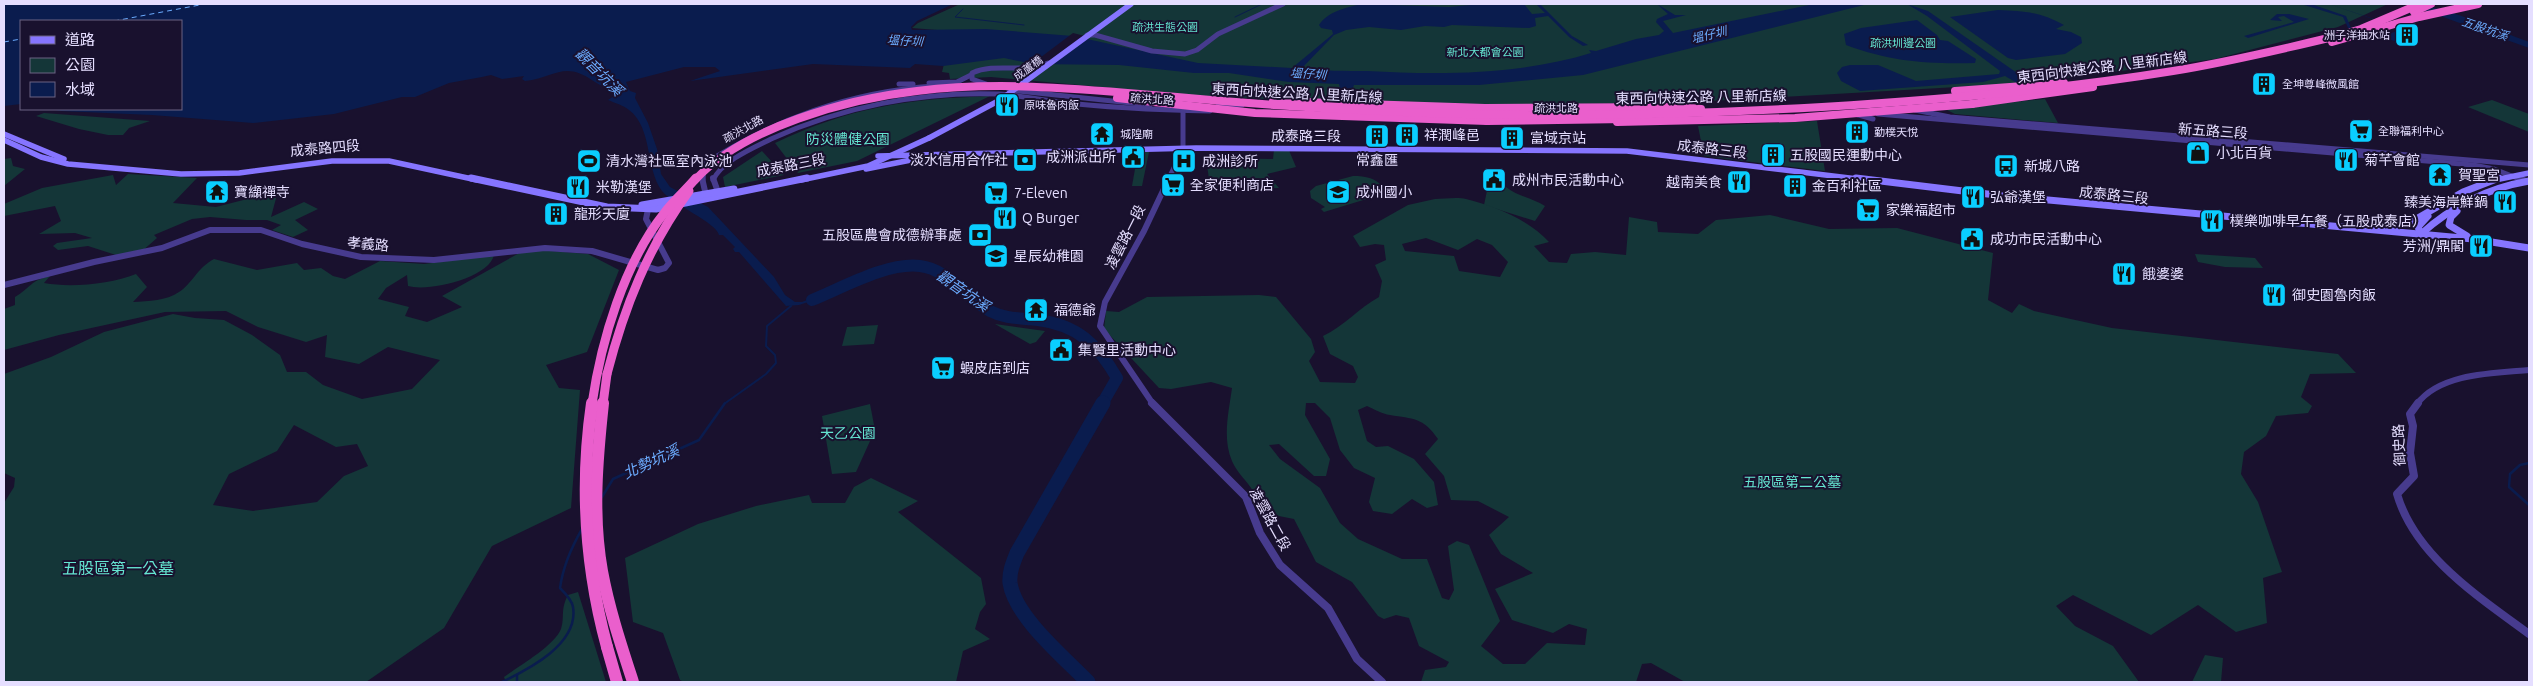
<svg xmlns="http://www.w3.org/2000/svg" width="2533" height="686" viewBox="0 0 2533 686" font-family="Ubuntu,'Noto Sans TC',sans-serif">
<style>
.green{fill:#143638;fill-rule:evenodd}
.water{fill:#0a1c4e}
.pier{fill:#19112e}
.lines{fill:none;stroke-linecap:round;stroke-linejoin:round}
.stream-far2{stroke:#0a1c4e;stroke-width:1}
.stream-far1{stroke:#0a1c4e;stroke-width:2}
.stream{stroke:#0a1c4e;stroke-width:2.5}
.river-far1{stroke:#0a1c4e;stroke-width:12}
.river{stroke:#0a1c4e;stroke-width:15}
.ferry{stroke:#6cacff;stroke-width:1;stroke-dasharray:5 4;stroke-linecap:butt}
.tertiary-far2{stroke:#473b8e;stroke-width:5}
.tertiary-far1{stroke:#473b8e;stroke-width:6}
.tertiary{stroke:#473b8e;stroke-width:8}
.secondary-far1{stroke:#8675ff;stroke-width:5.5}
.secondary{stroke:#8675ff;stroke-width:7}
.trunk-far2{stroke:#ea5fcc;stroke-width:8}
.trunk-far1{stroke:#ea5fcc;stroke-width:9}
.trunk{stroke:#ea5fcc;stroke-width:12}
.secondary-bridge{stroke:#8675ff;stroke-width:5.5}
.trunk-bridge-far2{stroke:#ea5fcc;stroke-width:8}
.trunk-bridge-far1{stroke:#ea5fcc;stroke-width:9}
.trunk-bridge{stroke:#ea5fcc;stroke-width:12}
.labels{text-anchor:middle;stroke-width:4;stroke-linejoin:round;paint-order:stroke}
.far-park-label{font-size:11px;fill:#65e5d1;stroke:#19112e}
.far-poi-label{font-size:11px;fill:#e5deff;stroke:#19112e;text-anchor:start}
.far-street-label{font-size:11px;fill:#e5deff;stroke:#19112e}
.far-water-label{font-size:12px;font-style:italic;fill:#6cacff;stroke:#19112e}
.street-label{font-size:14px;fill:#e5deff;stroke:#19112e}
.poi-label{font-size:14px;fill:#e5deff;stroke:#19112e;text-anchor:start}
.park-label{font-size:14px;fill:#65e5d1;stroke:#19112e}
.water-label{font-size:15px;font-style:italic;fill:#6cacff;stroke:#19112e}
.near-park-label{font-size:16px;fill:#65e5d1;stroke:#19112e}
</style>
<rect width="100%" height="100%" fill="#19112e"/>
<g class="green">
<path d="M960,4H2388L2338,27L2215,59L2027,83L1676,103L1461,105L1388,101L1329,102L1190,95L991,77L950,79L949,73L942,72L945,60L937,30L912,28L918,23Z"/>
<path d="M990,96L857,161L798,173L775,143C851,107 906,99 990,96Z"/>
<path d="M2045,99L2058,123L1955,114L1945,109Z"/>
<path d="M2492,100L2529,114V132L2468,107Z"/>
<path d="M44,113L150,121L129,128L123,135H108L79,129L36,116Z"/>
<path d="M1817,121L1825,171L1704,156L1698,126Z"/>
<path d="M1288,148L1296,167L1267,174L1279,188L1246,189L1210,186L1206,158L1273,159L1274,150Z"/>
<path d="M762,151L784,175L725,187L723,177Z"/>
<path d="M1138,152H1149L1142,186H1132Z"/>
<path d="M11,158L13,166L25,169L4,186V159Z"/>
<path d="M128,174L197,178L173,203L216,207L278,191L271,217L304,202L318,209L295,220L308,230L293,237L272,230L281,225L267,220H246L210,217L192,219L154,235L157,238L141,252L116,255L88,246L58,250L53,246L57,243L92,238L75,233L39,234L61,221L55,206L4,216V204L42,188L113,175L116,185Z"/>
<path d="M1353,176C1366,176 1376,178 1384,188L1383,194L1324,212L1321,209L1325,207L1311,198L1310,191L1316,186Z"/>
<path d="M1488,186L1506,187C1517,196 1532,198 1545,206L1535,221L1484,205Z"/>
<path d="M1435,199C1444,199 1457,197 1466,199C1495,206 1529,220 1549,242L1534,246L1549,262L1567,263L1571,254L1595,252L1626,255L1629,217L1657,222L1658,232L1698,234L1716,220L1770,215L1829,229L1897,228L1993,253L1988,300L2012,313L2019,304L2034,311L2112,328L2338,354L2356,373L2310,374L2301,397L2312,406L2308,413L2276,416L2266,436L2244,452L2241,474L2258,502L2282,572L2263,578L2267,623L2236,632L2198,605L2151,635L2073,595L2056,606L2075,626L2113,646L2139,682H1685L1651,663L1642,664L1636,682H1421L1425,670L1446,667L1449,662L1419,646L1409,618L1396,615L1384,619L1378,616L1352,582L1316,562L1294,519L1269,514L1259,507C1255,485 1240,479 1232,461C1222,438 1229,411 1232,388L1211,382L1171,389L1159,388L1104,329L1106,311L1119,312L1147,297L1259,295L1276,297L1311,339L1315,352L1309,361L1320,382L1355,383L1358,377L1353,366L1330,354L1323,336C1344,326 1359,308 1379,297L1382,281L1375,265L1386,260L1384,245L1375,244L1360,247L1353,236L1408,205ZM1426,238L1458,250L1477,239L1492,245L1508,262L1500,277L1459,271L1454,256L1405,251L1402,244ZM1306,403H1315L1330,418L1340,450L1354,468L1375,478L1369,502L1373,511L1392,514L1412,499L1427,508L1438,505L1434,482L1414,459L1388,446L1376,447L1367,441L1358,410L1367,406C1374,409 1382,414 1390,415C1413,419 1423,417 1438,439L1425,454L1444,476L1451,500L1478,501L1509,517L1489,535L1501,554L1533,573L1495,589L1512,620L1553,633L1569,624L1587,629L1585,645L1547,643L1525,664H1503L1481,646L1500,621L1469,545L1457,541L1448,546L1454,590L1449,600L1442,598L1427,559H1402L1358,539L1340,523L1320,488L1280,459L1269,445L1279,444L1314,476H1326L1330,459L1305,415Z"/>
<path d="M539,250L588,254L619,270L587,352L546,365L559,388L580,390L571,508L492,546L444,628L366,682H4V503L14,487L15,478L4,473V374L51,357L104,332L173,314L195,318L224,320L252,335L280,355L287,372H306L323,385L362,399L412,389L440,360L388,347L359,364L325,357L327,335L306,342L258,327L226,311L165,312L59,335L4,350V309L15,305V297C30,288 31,280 50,276L44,283C71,288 111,284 136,274L147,287L133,302C149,301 166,301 179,292C192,284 197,268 214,259L257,270L297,263L304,270L321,268L333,276L345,279L380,261L424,264L494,255C489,278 429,292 408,286L407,275L386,288L378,299L409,307L405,316L427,322L462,307L442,296L521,252ZM294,425L336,447L357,444L368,466L344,476L317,502L253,511L213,505L229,474L277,451Z"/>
<path d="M2195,254L2255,258L2263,268L2225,267L2198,262Z"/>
<path d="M995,324L1045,331L1036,342L1030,344Z"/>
<path d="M878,325L874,344L842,346L847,327Z"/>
<path d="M870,404L875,430L856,472L832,474L822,416Z"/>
<path d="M871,478L918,501L898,512L981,578L986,604L980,612L975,629L990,639L963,651L956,682H684L680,680L663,633L633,622L625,558L698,524L756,506L809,495L812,503H845L854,487Z"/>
<path d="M578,592L606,682H506L504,677C519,666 554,646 561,629C565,617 560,610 568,595Z"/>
<path d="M2205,655L2223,658L2221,682H2192Z"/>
</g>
<g class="water">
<path d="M4,4H953L917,21L911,27L912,30L986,29L1073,36L1198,63L1292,68L1333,34L1332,30L1321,28L1319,25C1328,11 1346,8 1361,4L1449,7L1481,4H1524L1532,14L1545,13L1536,4H1540L1572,36L1588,45L1583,46L1569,37L1548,16L1535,18L1536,26L1529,28L1452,25L1444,27L1425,26L1401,30L1369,27L1346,30L1334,35L1302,68C1323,71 1345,71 1367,71C1441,75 1519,75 1591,53L1589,50L1596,51L1636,39L1659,35L1664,31L1656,22L1657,19L1668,14L1657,4L1675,15H1686L1663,21L1673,33L1814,4H1868L1583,75L1479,85H1354L1349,99H1342L1339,84L1289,82L1229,73H1194L1119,65L1033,64L1004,58L943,66L915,64L910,68L813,64L690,81L720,71L715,67H684L626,82L630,91L636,93L635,98L648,123L657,149L661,174L670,187L708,207L774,277L785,295L795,302H802L825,293L829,295L799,305L786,306L739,252H735L733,249L735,247L723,235H719C717,223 672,204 662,191C645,168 653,128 629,110C623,105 615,103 608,100L614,96C609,89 603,87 595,82C564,60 557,77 525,81L522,79L524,76L502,79L491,75L482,77L449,83L415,97H402L334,114L253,123L152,115L61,111L50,109H181V21H21V104L4,106Z"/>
<path d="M1907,4L1928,11L2020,75L2027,82L2017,83L2005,76L1983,82L1860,91L1841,81L1837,73L1842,67L1850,65H1878L1916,81L1999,74L2000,71L1927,16Z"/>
<path d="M2301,4H2311L2346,16L2351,28C2368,37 2385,37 2402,29L2329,4L2419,34L2395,41L2349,30L2343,17Z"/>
<path d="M2407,4C2441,4 2496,30 2529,42V48Z"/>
<path d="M1998,10C2024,11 2041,12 2064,25L2056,29L2071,32L2081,37L2082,43L2065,54L2016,60L2008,58L1950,17Z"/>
<path d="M2277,14H2289L2309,19L2248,38L2244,36L2294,22L2284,16L2278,17L2282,21L2270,20Z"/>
<path d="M1917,20L1937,35L1940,40L1948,41L1976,59L1975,63C1927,64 1892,62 1846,45L1844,34L1861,28Z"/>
</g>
<path class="pier" d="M1073,33L1089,37L1050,67L1029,66Z"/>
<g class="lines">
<g class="stream-far2">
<path d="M963,9L955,17L1024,25"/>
<path d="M1235,17L1262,4"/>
</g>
<path class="stream-far1" d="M724,404L766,374L776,363L775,355L766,346L767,326L791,306"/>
<g class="stream">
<path d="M2529,463L2520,465L2510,474L2509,487L2529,505"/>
<path d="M602,497L613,479L699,440L725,403"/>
<path d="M517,675V682"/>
<path d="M502,682C529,669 579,644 573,607C572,600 565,593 560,588C563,566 571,548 582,529"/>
</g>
<path class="river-far1" d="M812,300C842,288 887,262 920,266C948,269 966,298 990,311C1005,319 1021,318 1038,320C1078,325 1098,345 1117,378L1102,404"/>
<path class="river" d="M1088,682C1065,658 1015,617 1010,583C1009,572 1013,563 1017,553L1103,403"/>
<g class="ferry">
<path d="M114,21L205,4"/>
<path d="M4,42L21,39"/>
</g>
<g class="tertiary-far2">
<path d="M1087,35H1095L1152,51L1185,54L1197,50L1218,34L1283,4"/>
<path d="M929,83L957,82L971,75"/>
<path d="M899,84H913"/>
<path d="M989,85L972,79V73C997,62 1023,74 1048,63"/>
<path d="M1009,90L1150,105"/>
<path d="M1218,106L1242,105"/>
<path d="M1915,110L1950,117L2529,165"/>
<path d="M1855,114L1873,119"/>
<path d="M1878,114L2473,165L2494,169L2522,180"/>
<path d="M703,180L704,164C776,119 849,92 934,86"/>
<path d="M713,180C722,161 753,148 771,139C841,107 922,91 999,94C1019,95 1039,100 1059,102C1109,108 1160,110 1210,111"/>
<path d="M1168,180L1183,149V108"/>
</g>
<g class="tertiary-far1">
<path d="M702,178L705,191L712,198L718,192L713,178"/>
<path d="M2519,178L2526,181"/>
<path d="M4,285L94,262L162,248L210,230H261L302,244L361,257L434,260L545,248L592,251L658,270L665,268L669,263L646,219L649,205"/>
<path d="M1153,404L1100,326L1105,302L1144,231L1169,178"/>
<path d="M2417,404C2440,373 2494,373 2529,370"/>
</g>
<g class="tertiary">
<path d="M1152,403L1246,497L1260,533L1280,565L1328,608L1357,659L1382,682"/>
<path d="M2418,403L2410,414L2413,426L2410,453L2414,476L2397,494C2415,556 2479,597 2529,634"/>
</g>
<g class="secondary-far1">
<path d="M4,134L64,159"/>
<path d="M4,140L41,157L68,164L181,174L239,173L332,161H389L477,180"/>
<path d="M878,156L1196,148L1627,151L1866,180"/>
<path d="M866,169L911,160"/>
<path d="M801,180L868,166L929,138"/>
<path d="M2495,180L2529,173"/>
</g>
<g class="secondary">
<path d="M471,178L607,207L656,209L807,178"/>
<path d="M1856,178L2004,196L2473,239L2529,248"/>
<path d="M642,205L734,189"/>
<path d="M2457,211L2451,217L2449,225L2467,236"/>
<path d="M2391,228L2411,222L2463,192L2499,178"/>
<path d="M2421,234C2451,207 2488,188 2529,181"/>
<path d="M2421,234L2418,227L2428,216"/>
</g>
<g class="trunk-far2">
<path d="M2414,12L2431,4"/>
<path d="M2360,34L2419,17L2478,4"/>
<path d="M2337,36L2361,29L2420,4"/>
<path d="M1955,91L2064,83"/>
<path d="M1273,101L1485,108L1678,107L1701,109"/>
<path d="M1972,104L2093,87"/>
<path d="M1487,121L1627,119"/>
</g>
<path class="trunk-far1" d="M603,404L607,374"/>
<g class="trunk">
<path d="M603,403C597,459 592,516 602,571C609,609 621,645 633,682"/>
<path d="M607,647L617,682"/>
</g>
<path class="secondary-bridge" d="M929,138L1000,100L1131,4"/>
<g class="trunk-bridge-far2">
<path d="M2332,42L2360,34"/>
<path d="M1117,98L1255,113L1487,121"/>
<path d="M1617,122L1795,118L1972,104"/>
<path d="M695,180C744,127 847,99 917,91C1003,80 1091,90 1177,97C1252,104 1327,109 1403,112C1542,118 1683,115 1822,107C1939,100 2057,90 2173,71C2228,62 2283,49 2337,36"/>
</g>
<g class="trunk-bridge-far1">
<path d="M607,374C624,308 648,247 689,191"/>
<path d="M592,404C601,341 624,263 665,212C674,200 686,190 696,178"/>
</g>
<path class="trunk-bridge" d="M592,403C580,486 585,566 607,647"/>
</g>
<defs>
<symbol id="building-square" viewBox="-11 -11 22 22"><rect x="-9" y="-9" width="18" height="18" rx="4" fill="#0aceff" stroke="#19112e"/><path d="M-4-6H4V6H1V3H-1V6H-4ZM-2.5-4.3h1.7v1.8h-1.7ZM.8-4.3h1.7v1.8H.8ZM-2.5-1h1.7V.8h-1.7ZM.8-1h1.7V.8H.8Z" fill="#111"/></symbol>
<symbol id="restaurant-square" viewBox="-11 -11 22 22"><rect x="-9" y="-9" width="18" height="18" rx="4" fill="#0aceff" stroke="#19112e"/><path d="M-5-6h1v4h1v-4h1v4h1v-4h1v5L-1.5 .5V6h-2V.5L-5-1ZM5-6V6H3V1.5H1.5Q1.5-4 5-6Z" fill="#111"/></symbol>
<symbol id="supermarket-square" viewBox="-11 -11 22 22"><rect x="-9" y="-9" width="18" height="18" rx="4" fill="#0aceff" stroke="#19112e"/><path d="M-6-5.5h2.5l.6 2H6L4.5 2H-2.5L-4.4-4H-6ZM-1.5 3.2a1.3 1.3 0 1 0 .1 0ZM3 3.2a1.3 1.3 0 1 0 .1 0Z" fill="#111"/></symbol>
<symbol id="temple-square" viewBox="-11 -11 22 22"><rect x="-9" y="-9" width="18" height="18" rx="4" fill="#0aceff" stroke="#19112e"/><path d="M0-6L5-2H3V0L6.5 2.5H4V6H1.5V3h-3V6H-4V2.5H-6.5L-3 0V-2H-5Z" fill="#111"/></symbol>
<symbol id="shop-square" viewBox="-11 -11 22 22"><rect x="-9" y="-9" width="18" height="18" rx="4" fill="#0aceff" stroke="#19112e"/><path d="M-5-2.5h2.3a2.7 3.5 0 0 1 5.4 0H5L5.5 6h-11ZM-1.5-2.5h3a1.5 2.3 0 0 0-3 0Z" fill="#111"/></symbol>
<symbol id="civic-square" viewBox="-11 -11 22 22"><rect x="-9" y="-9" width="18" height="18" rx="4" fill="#0aceff" stroke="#19112e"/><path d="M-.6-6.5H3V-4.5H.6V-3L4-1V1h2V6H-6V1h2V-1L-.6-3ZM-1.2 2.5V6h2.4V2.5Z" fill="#111"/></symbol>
<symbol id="bank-square" viewBox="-11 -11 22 22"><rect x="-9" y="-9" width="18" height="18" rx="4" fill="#0aceff" stroke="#19112e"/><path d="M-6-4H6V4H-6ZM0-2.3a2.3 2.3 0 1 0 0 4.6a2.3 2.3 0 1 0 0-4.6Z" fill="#111"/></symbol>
<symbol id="stadium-square" viewBox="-11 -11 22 22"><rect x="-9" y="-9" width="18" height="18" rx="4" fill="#0aceff" stroke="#19112e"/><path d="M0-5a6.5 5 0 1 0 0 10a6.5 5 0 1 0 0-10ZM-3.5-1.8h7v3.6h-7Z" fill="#111"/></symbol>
<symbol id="hospital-square" viewBox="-11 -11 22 22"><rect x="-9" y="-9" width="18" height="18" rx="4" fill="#0aceff" stroke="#19112e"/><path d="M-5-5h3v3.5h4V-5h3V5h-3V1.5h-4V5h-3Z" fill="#111"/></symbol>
<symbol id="bus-square" viewBox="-11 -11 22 22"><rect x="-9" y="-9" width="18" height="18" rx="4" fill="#0aceff" stroke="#19112e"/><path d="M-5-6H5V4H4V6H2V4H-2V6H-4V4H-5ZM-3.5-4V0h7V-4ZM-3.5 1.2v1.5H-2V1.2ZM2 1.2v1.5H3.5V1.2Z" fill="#111"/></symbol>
<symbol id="school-square" viewBox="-11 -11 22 22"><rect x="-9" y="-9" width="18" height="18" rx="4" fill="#0aceff" stroke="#19112e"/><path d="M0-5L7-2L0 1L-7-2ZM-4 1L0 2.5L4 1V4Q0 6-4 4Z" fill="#111"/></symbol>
</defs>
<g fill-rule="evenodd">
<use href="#building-square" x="2393" y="21" width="28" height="28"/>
<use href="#building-square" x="2250" y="70" width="28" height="28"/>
<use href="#restaurant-square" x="993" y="91" width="28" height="28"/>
<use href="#supermarket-square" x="2347" y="117" width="28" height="28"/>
<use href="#building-square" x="1843" y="118" width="28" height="28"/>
<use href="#temple-square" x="1088" y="120" width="28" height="28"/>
<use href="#building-square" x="1393" y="121" width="28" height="28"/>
<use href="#building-square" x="1363" y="122" width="28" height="28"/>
<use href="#building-square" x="1498" y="124" width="28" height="28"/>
<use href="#shop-square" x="2184" y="139" width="28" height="28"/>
<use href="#building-square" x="1759" y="141" width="28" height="28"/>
<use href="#civic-square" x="1119" y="143" width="28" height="28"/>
<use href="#bank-square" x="1011" y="146" width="28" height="28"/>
<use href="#restaurant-square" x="2332" y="146" width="28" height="28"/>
<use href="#stadium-square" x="575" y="147" width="28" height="28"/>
<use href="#hospital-square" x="1170" y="147" width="28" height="28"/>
<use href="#bus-square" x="1992" y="152" width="28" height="28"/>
<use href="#temple-square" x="2426" y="161" width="28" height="28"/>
<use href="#civic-square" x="1480" y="166" width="28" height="28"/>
<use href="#restaurant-square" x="1725" y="168" width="28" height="28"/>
<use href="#supermarket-square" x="1159" y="171" width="28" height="28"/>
<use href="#building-square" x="1781" y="172" width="28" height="28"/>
<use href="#restaurant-square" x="564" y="173" width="28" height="28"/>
<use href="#temple-square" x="203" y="178" width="28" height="28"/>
<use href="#school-square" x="1324" y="178" width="28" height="28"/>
<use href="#supermarket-square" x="982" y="179" width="28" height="28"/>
<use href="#restaurant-square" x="1959" y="183" width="28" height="28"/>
<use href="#restaurant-square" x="2491" y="188" width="28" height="28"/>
<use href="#supermarket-square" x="1854" y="196" width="28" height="28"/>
<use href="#building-square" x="542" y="200" width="28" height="28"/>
<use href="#restaurant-square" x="991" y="204" width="28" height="28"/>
<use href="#restaurant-square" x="2198" y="207" width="28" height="28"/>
<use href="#bank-square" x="966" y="221" width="28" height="28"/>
<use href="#civic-square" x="1958" y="225" width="28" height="28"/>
<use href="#restaurant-square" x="2467" y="232" width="28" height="28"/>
<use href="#school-square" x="982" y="242" width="28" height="28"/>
<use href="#restaurant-square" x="2110" y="260" width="28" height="28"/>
<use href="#restaurant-square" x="2260" y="281" width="28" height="28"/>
<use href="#temple-square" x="1022" y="296" width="28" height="28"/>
<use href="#civic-square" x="1047" y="336" width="28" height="28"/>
<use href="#supermarket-square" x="929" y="354" width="28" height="28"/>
</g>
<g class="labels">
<g class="far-park-label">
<text x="1165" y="31">疏洪生態公園</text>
<text x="1903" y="47">疏洪圳邊公園</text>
<text x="1485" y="56">新北大都會公園</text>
</g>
<g class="far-poi-label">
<text x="2390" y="39" text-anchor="end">洲子洋抽水站</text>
<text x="2282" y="88">全坤尊峰微風館</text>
<text x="1024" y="109">原味魯肉飯</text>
<text x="2378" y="135">全聯福利中心</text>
<text x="1874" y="136">勤樸天悅</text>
<text x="1120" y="138">城隍廟</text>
</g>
<g class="far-street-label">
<text transform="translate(1028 68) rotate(-36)" y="4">成蘆橋</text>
<text transform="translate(1152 99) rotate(4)" y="4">疏洪北路</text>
<text x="1556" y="112">疏洪北路</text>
<text transform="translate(743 129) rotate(-29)" y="4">疏洪北路</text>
</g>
<g class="far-water-label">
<text transform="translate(2485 29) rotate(19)" y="4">五股坑溪</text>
<text transform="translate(1709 35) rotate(-14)" y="4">塭仔圳</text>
<text transform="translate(905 41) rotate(3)" y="4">塭仔圳</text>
<text transform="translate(1308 74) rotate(4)" y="4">塭仔圳</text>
</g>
<g class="street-label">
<text transform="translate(2102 67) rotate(-7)" y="5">東西向快速公路 八里新店線</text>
<text transform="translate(1297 93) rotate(3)" y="5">東西向快速公路 八里新店線</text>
<text transform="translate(1701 97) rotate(-1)" y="5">東西向快速公路 八里新店線</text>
<text transform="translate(2213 131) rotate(4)" y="5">新五路三段</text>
<text x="1306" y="141">成泰路三段</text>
<text transform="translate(325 148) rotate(-5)" y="5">成泰路四段</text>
<text transform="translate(1712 149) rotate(7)" y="5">成泰路三段</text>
<text transform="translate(791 165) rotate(-11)" y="5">成泰路三段</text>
<text transform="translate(2114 195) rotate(6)" y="5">成泰路三段</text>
<text transform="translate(1125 237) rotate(-63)" y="5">凌雲路一段</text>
<text transform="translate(368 244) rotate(5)" y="5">孝義路</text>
<text transform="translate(2399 445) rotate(-93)" y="5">御史路</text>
<text transform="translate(1270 519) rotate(61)" y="5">凌雲路二段</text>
</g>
<g class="poi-label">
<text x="1424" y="140">祥潤峰邑</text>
<text x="1530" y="143">富域京站</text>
<text x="2216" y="158">小北百貨</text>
<text x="1790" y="160">五股國民運動中心</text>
<text x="1116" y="162" text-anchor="end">成洲派出所</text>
<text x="1008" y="165" text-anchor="end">淡水信用合作社</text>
<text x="1377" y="165" text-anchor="middle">常鑫匯</text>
<text x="2364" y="165">菊芊會館</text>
<text x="606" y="166">清水灣社區室內泳池</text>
<text x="1202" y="166">成洲診所</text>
<text x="2024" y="171">新城八路</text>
<text x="2458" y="180">賀聖宮</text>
<text x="1512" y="185">成州市民活動中心</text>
<text x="1722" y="187" text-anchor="end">越南美食</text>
<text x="1190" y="190">全家便利商店</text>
<text x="1812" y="191">金百利社區</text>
<text x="596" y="192">米勒漢堡</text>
<text x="234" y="197">寶纈禪寺</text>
<text x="1356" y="197">成州國小</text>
<text x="1014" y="198">7-Eleven</text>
<text x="1990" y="202">弘爺漢堡</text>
<text x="2488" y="207" text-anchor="end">臻美海岸鮮鍋</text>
<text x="1886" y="215">家樂福超市</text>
<text x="574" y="219">龍形天廈</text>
<text x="1022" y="223">Q Burger</text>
<text x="2230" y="226">樸樂咖啡早午餐（五股成泰店）</text>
<text x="962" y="240" text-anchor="end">五股區農會成德辦事處</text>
<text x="1990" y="244">成功市民活動中心</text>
<text x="2464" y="251" text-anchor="end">芳洲/鼎閣</text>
<text x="1014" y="261">星辰幼稚園</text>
<text x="2142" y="279">餓婆婆</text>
<text x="2292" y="300">御史園魯肉飯</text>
<text x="1054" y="315">福德爺</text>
<text x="1078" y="355">集賢里活動中心</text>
<text x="960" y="373">蝦皮店到店</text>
</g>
<g class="park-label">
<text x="848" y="144">防災體健公園</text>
<text x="848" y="438">天乙公園</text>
<text x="1792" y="487">五股區第二公墓</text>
</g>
<g class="water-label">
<text transform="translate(599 72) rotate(45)" y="5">觀音坑溪</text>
<text transform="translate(963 291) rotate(35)" y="5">觀音坑溪</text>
<text transform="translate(651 462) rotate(-25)" y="5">北勢坑溪</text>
</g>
<g class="near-park-label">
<text x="118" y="574">五股區第一公墓</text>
</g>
</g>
<rect width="2533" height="686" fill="none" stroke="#e5deff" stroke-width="10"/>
<rect x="20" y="20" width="162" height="90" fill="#19112e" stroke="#6b6382"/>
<rect x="30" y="36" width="25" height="8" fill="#8675ff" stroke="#6b6382"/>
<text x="65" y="45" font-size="15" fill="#e5deff">道路</text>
<rect x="30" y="58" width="25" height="15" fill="#143638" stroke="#6b6382"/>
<text x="65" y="70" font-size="15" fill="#e5deff">公園</text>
<rect x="30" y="82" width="25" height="15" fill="#0a1c4e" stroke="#6b6382"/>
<text x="65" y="95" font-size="15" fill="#e5deff">水域</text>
</svg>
